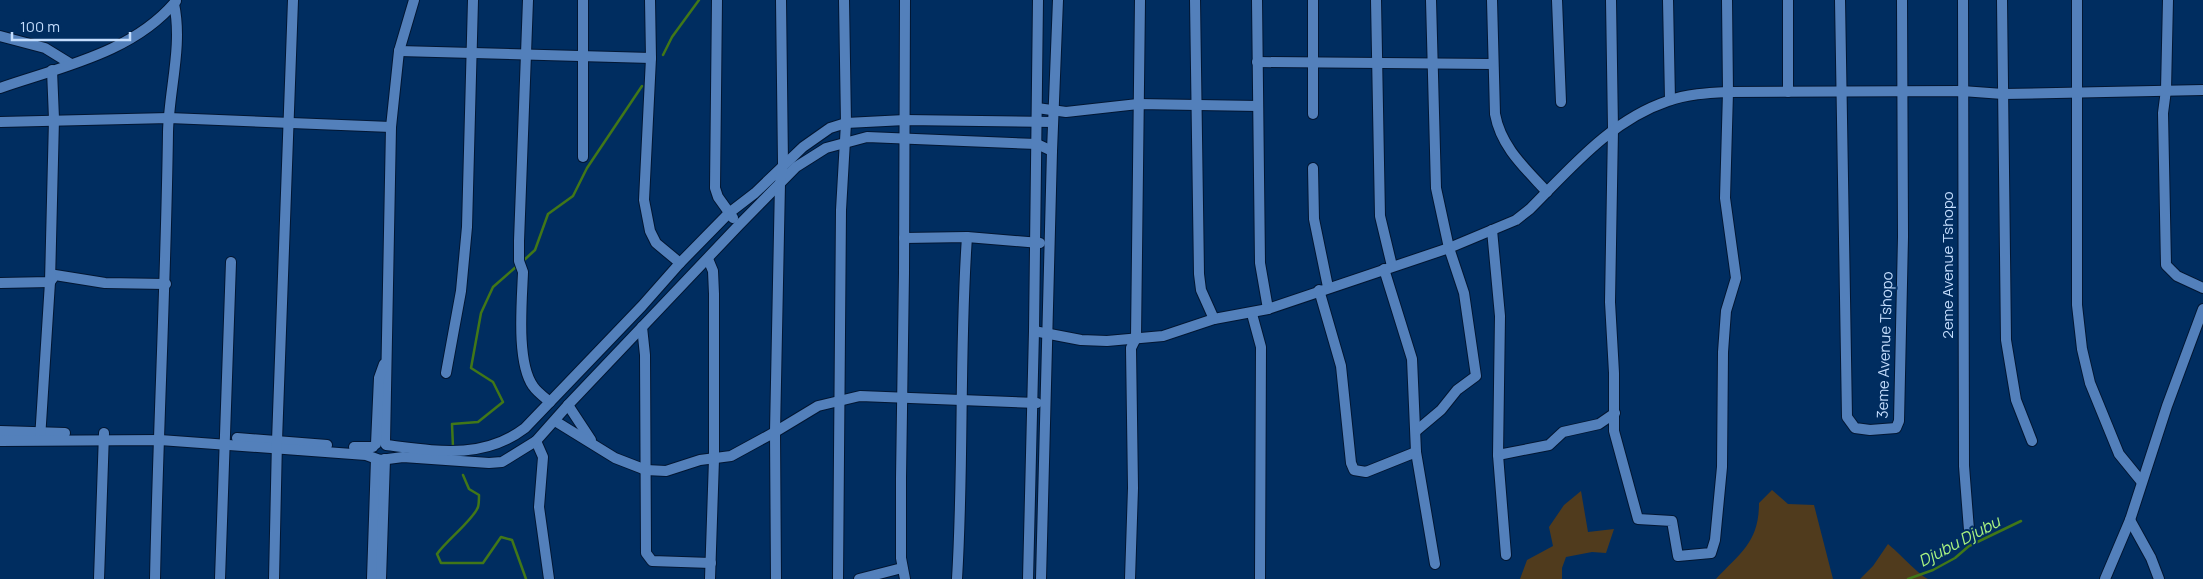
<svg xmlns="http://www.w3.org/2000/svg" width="2203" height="579" viewBox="0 0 2203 579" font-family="Manrope,sans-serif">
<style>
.green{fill:#503b1d}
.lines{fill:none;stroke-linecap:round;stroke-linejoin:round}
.stream{stroke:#417718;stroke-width:2.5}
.minor-casing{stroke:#021632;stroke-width:12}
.minor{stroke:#5380bb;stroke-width:10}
.labels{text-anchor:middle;stroke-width:4;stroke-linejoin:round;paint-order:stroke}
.street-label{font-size:15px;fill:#c4ddfd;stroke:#002d60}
.water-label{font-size:16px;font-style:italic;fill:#abf681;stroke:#002d60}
</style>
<rect width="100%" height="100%" fill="#002d60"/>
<g class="green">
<path d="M1772,490L1788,504L1814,505L1833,579H1716C1741,552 1759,542 1759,503Z"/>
<path d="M1581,491L1588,532L1614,529L1606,553L1592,552L1566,557L1562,568V579H1520L1527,560L1553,546L1549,527L1564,505Z"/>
<path d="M1888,544C1898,552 1919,575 1928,579H1860L1873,566Z"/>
</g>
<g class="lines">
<g class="stream">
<path d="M663,55L672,37L699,0"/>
<path d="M523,261L535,250L548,214L573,196L587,168L642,86"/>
<path d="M453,447L452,424L478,422L503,402L493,382L471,368L481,313L493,287L517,266"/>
<path d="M463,475L469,489L479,495C479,499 479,504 478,507C474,519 446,541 437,554L441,563H483L501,537L512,540L526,579"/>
<path d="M1908,579L1933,570L1955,558L1969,546L2021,521"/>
</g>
<defs>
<g id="minor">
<path d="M528,0L519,241V261L523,272C522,301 516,362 533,386C537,392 544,397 550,402"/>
<path d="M650,0L651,58L644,200L650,231L656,243L680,263"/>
<path d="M717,0L715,188L718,197L733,218"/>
<path d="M1195,0L1199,274L1201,290L1214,319"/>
<path d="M1257,0L1260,263L1268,309"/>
<path d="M1313,0V114"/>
<path d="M1376,0L1380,216L1392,266"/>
<path d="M1492,0L1495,114C1501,147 1525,168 1547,192"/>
<path d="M1557,0L1561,102"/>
<path d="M1611,0L1613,129L1610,302L1614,373V431L1638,519L1672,521L1678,556L1711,553L1715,540L1722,467L1723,352L1726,311L1736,278L1725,198L1728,92L1727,0"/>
<path d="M1668,0L1670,100"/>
<path d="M1788,0V92"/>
<path d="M1840,0L1847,417L1855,428L1870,430L1896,428L1899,421L1903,237L1902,0"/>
<path d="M1963,0L1964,466L1969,530"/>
<path d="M2002,0L2006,340L2016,400L2032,441"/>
<path d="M2077,0V305L2082,349L2090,383L2119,454L2141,481"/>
<path d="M2168,0L2166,90L2163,113L2166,265L2177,276L2203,288"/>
<path d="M0,36L45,48L71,64"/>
<path d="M399,51L651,58"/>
<path d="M1257,62L1493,64"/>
<path d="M0,88C60,67 133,53 176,1"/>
<path d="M1037,108L1066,112L1138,104L1258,106"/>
<path d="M0,122L169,118L391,127"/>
<path d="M583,157V0"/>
<path d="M1313,168L1314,219L1328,287"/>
<path d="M1492,230L1500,316L1498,455L1506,555"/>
<path d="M904,238L967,237L1040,243"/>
<path d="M708,259L713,271L714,294V459L710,579"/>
<path d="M1384,269L1412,359L1416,452L1435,564"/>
<path d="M0,283L50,282L55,275L105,283L166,284"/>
<path d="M1319,290L1341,366L1351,463L1354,470L1366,472L1416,452"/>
<path d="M1252,314L1261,347L1260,579"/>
<path d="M642,327L645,355L646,553L652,561L711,563"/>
<path d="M1034,331L1081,340L1107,341L1163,336L1214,319L1268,309L1449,248L1516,220L1530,209C1571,168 1611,120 1668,101C1687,94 1708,93 1728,92L1962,91L2003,94L2203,90"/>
<path d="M446,373L461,291L467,227L473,0"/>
<path d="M568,405L591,440"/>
<path d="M555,421L615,458L646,470L666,471L700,460L731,456L775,432L818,406L860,396L1037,403"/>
<path d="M0,431L65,433"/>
<path d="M1416,431L1441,410L1457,390L1476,376L1464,293L1449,248L1436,188L1431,0"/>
<path d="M237,438L327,445"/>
<path d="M40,439L50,282L54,119L52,70"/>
<path d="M0,441L160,440L366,455L380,460L403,457L489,463L502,462L536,441L568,405L739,225L796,167L826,148L867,137L1037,144L1052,151"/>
<path d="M536,441L543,457L539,507L549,579"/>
<path d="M385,443L391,127L399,51L414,0"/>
<path d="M376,444L379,378L384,364"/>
<path d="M386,445C436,451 483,460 525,428L642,306L680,263L729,213L755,193L803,147L830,128L846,123L905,120L1053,122"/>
<path d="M354,447H373"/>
<path d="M1498,455L1549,445L1563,432L1599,424L1615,413"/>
<path d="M2130,520L2151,558L2159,579"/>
<path d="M99,579L104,433"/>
<path d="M155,579C158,430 166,281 168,132C169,90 183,45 174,4"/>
<path d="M220,579L231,262"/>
<path d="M274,579L277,441L293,0"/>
<path d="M372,579L376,459"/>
<path d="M381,579L385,459"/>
<path d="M776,579L775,432L780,183L783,164L781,0"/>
<path d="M838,579L841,210L846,123L844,0"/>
<path d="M859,579L902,568"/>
<path d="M905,579L901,558V478L904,273L905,0"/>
<path d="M957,579C964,465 959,351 967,237"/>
<path d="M1028,579L1034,331L1038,0"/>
<path d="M1041,579L1052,151L1058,0"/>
<path d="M1130,579L1133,488L1131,348L1136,338L1140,0"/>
<path d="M2105,579L2130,520L2167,406L2203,309"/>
</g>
</defs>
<use href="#minor" class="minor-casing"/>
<use href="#minor" class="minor"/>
</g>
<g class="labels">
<g class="street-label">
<text transform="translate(1948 265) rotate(-90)" y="5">2eme Avenue Tshopo</text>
<text transform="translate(1885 345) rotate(-88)" y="5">3eme Avenue Tshopo</text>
</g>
<g class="water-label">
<text transform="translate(1959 541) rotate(-28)" y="6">Djubu Djubu</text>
</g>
</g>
<path d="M12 32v8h118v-8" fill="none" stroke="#c4ddfd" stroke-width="2.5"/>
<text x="20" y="32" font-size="15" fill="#c4ddfd" stroke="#002d60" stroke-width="4" paint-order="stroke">100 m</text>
</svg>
